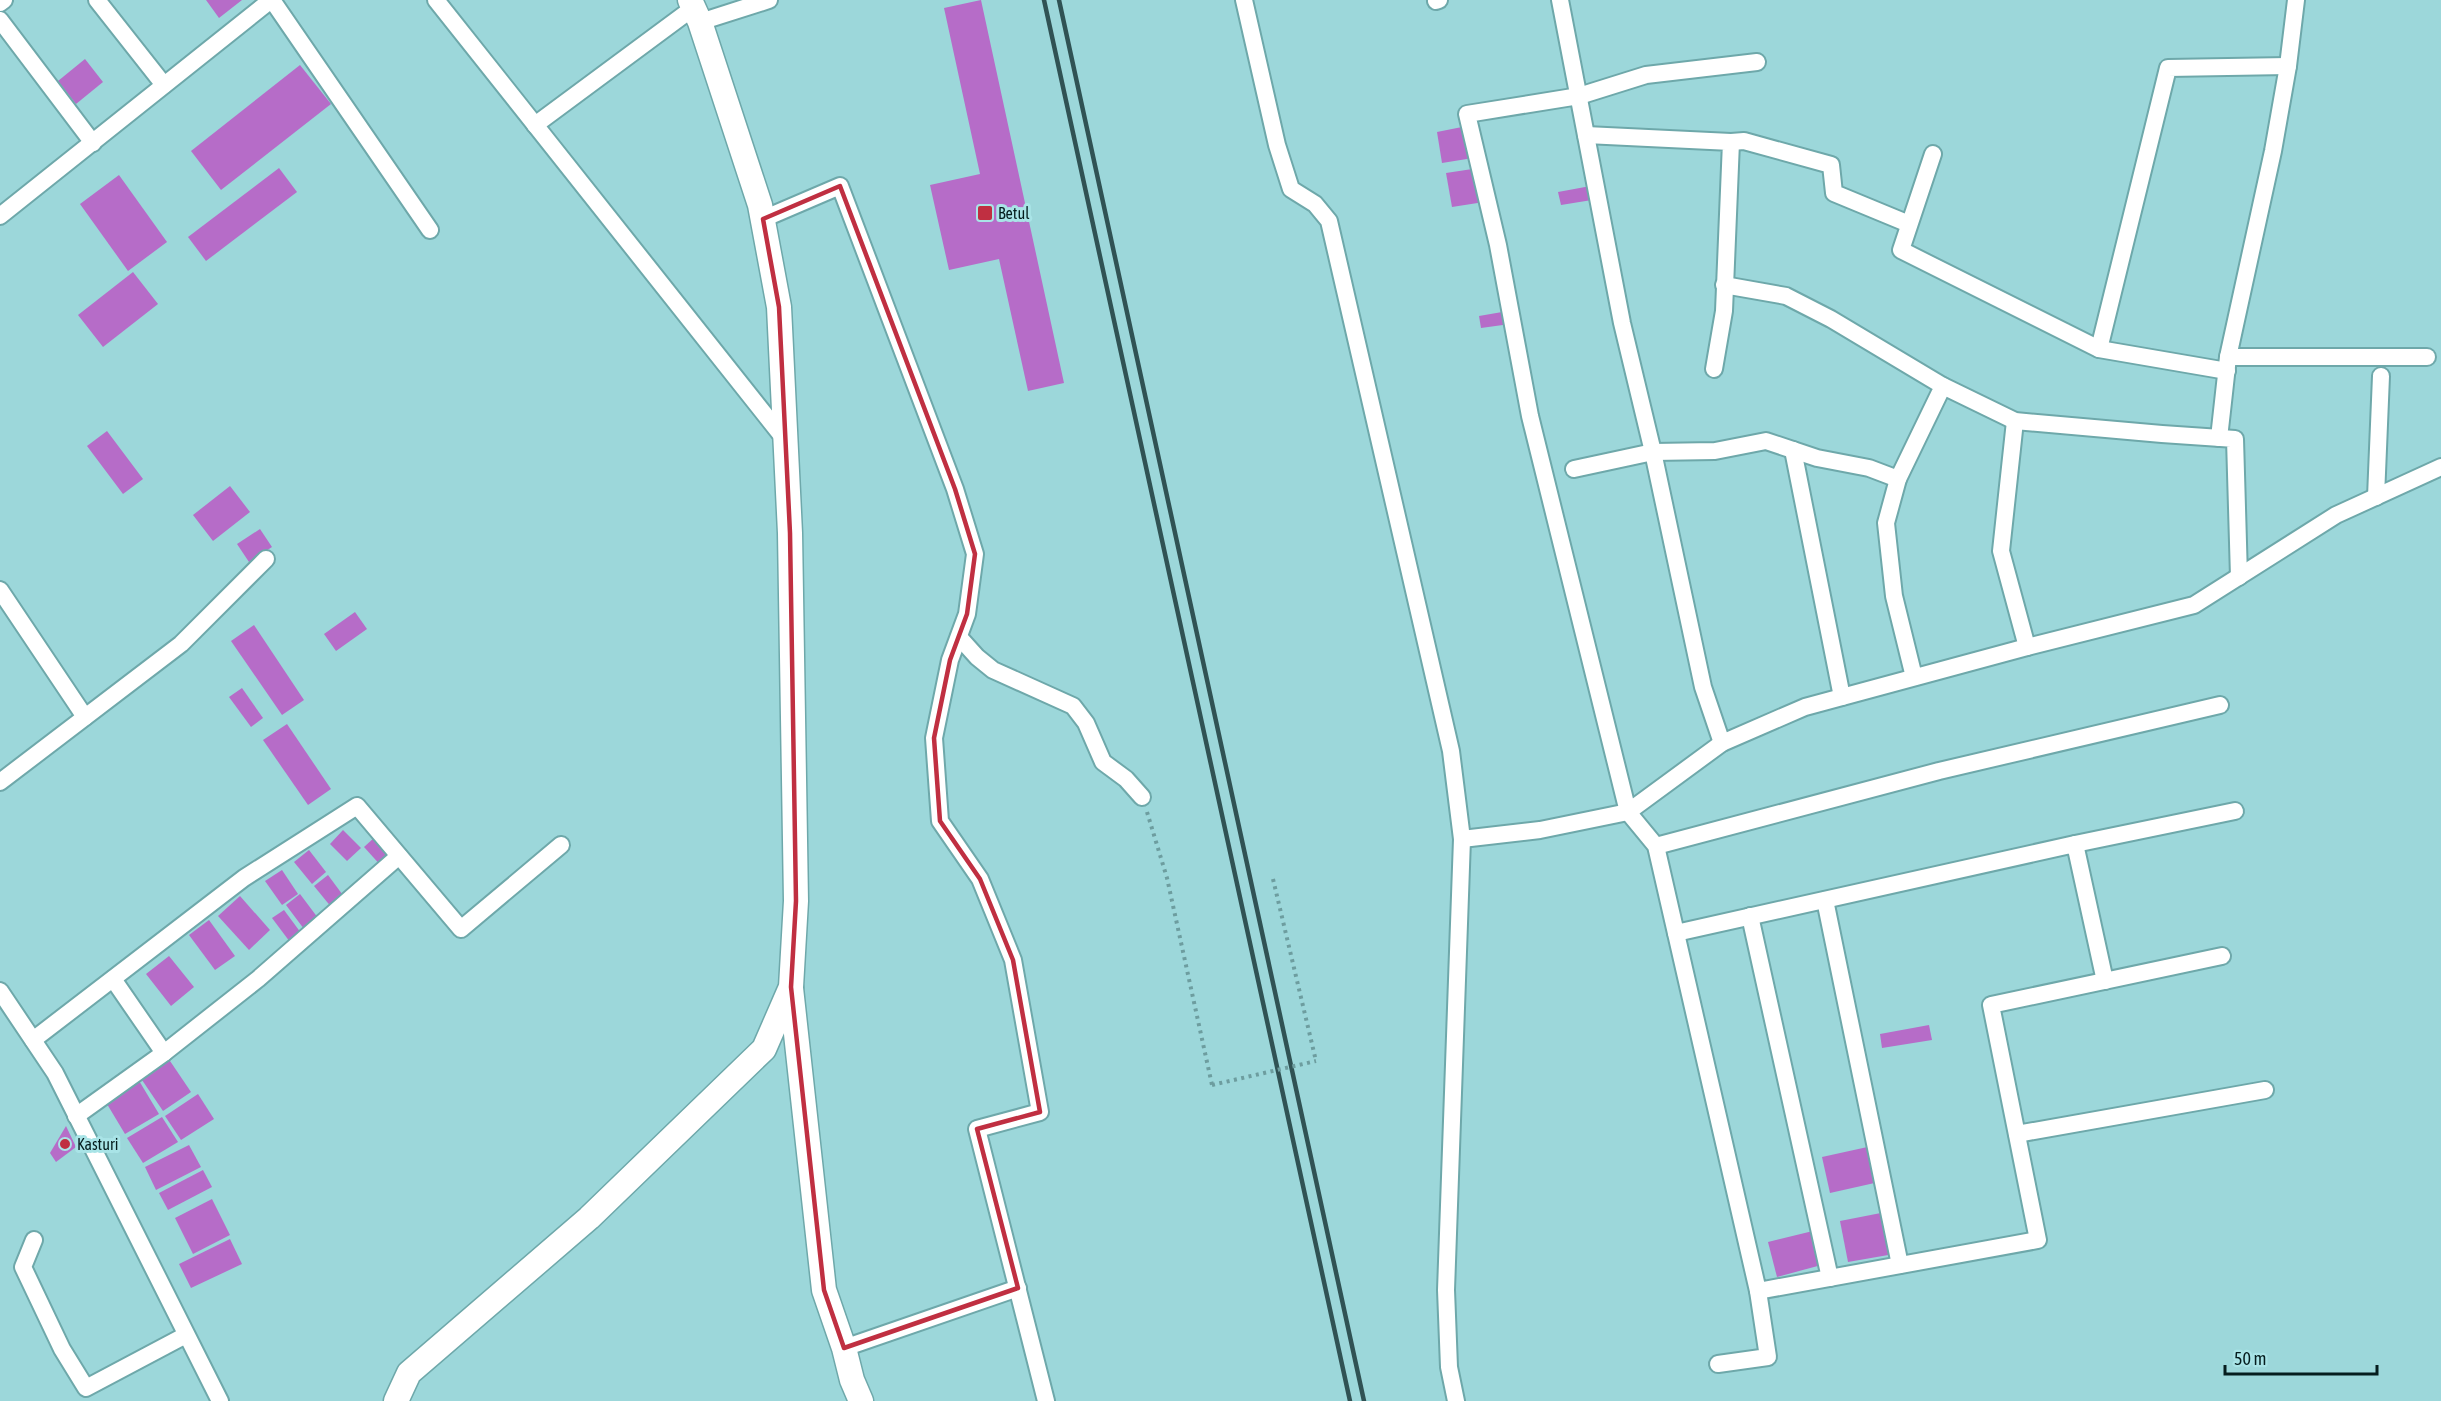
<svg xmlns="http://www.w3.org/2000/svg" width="2441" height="1401" viewBox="0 0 2441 1401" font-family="'Asap Condensed',sans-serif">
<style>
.building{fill:#b66cc8}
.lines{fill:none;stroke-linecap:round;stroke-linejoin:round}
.street-casing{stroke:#6ea8aa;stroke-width:20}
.secondary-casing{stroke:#6ea8aa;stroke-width:27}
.path{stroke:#6d9d9f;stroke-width:4;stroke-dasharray:3 4.5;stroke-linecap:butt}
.street{stroke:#fff;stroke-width:16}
.secondary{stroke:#fff;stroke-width:24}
.rail{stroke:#305254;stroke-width:4.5}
.path-bridge{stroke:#6d9d9f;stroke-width:4;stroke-dasharray:3 4.5;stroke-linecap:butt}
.marked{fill:none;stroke:#c02f41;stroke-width:4.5;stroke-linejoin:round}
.poi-dot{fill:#c02f41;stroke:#a9e4e7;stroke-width:2}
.labels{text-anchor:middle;stroke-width:6;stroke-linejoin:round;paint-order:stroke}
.poi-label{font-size:16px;fill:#051d1e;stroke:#a9e4e7;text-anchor:start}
</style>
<rect width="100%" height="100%" fill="#9cd7da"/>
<g class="building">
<path d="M206,0H242L219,18Z"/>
<path d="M981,0L1064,383L1028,391L999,259L949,270L930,185L980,174L944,8Z"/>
<path d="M85,59L103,82L76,104L58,81Z"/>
<path d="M300,65L331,104L221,190L191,151Z"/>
<path d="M1467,126L1473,158L1442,163L1437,132Z"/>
<path d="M279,168L297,192L206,261L188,237Z"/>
<path d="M1479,168L1484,202L1452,207L1446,173Z"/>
<path d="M119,175L167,242L128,271L80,204Z"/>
<path d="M1596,185L1598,199L1561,205L1558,192Z"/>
<path d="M133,272L158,304L103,347L78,315Z"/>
<path d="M1508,311L1510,324L1481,328L1479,316Z"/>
<path d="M107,431L143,479L123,494L87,446Z"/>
<path d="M230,486L250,512L213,541L193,515Z"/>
<path d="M260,529L272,547L249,562L237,544Z"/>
<path d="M355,612L367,629L336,651L324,634Z"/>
<path d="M254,625L304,700L282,715L231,641Z"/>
<path d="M242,688L263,718L251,727L229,697Z"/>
<path d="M287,724L331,789L308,805L263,740Z"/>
<path d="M343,830L361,848L347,861L330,844Z"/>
<path d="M375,837L394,858L383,868L364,847Z"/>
<path d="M309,850L326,872L312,884L294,862Z"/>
<path d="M282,870L298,894L282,905L265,881Z"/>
<path d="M328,875L345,898L332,908L314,886Z"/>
<path d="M300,894L318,918L304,929L286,905Z"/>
<path d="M240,896L270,930L249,950L218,916Z"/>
<path d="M284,910L301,933L290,942L272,918Z"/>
<path d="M209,920L235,956L215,970L189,935Z"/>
<path d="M169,956L194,987L171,1006L146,974Z"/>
<path d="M1929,1025L1932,1040L1882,1048L1880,1034Z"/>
<path d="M168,1058L191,1092L163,1111L140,1077Z"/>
<path d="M138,1079L159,1114L125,1134L104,1099Z"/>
<path d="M198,1094L214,1119L181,1140L165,1116Z"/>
<path d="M162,1117L178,1142L143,1163L127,1138Z"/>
<path d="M66,1126L76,1147L56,1162L50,1153Z"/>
<path d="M189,1145L201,1167L156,1190L145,1167Z"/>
<path d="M1872,1146L1879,1182L1830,1193L1822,1157Z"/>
<path d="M203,1170L212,1187L168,1210L159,1193Z"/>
<path d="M212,1199L230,1235L193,1254L175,1218Z"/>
<path d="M1886,1212L1894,1254L1848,1262L1840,1221Z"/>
<path d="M1817,1230L1825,1264L1777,1277L1768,1242Z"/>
<path d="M230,1239L242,1264L191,1288L179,1264Z"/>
</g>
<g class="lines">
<defs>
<g id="street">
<path d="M97,0L164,85"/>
<path d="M272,0L430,230"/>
<path d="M436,0L786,441"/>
<path d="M1244,0L1277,145L1291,189L1315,204L1329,221L1451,751L1462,839L1446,1290L1449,1367L1456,1401"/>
<path d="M1560,0L1622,323L1653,452L1703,687L1722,743"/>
<path d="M1436,1L1439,0"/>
<path d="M0,3L4,0"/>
<path d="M0,20L93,143"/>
<path d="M700,22L769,0"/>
<path d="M1757,62L1646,75L1579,96L1467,114L1498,245L1530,416L1628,812L1656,846L1758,1291L2038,1240L1991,1005L2222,956"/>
<path d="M535,125L693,8"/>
<path d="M1586,135L1731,142L1724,311L1714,369"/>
<path d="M1731,142L1744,141L1831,165L1834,193L1909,224"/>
<path d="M1933,154L1901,250L2099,349"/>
<path d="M0,216L271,0"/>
<path d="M763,219L840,186L955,489L975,554L967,614L950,660L934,738L940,821L980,879L1013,960L1040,1112L977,1129L1046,1401"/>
<path d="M1724,285L1786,296L1831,319L1943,386L1898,479L1886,523L1894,596L1914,677"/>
<path d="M2228,357H2427"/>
<path d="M2227,371L2099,349L2168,68L2288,66"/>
<path d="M1943,386L2015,421L2162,434L2235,439L2239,577"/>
<path d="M2015,421L2001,551L2027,647"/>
<path d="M2219,438L2228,357L2273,151L2288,66L2296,0"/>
<path d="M1793,450L1842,697"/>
<path d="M1574,469L1653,452L1715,451L1766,441L1817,458L1869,468L1898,479"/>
<path d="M2376,497L2381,376"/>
<path d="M0,590L85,717"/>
<path d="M959,637L977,657L993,670L1073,706L1086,723L1103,762L1126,779L1142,797"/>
<path d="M0,782L181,644L266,559"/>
<path d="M1462,839L1540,830L1628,812L1722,743L1805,707L2027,647L2194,605L2336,515L2441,467"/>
<path d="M2075,844L2235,811"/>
<path d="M1656,846L1939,771L2220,705"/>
<path d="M1825,900L1900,1265"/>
<path d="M1750,916L1830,1278"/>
<path d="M1676,933L2075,844L2105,981"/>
<path d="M113,979L164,1053L258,979L399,856"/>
<path d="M0,991L55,1073L220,1401"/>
<path d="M33,1040L244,878L357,806L461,929L561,845"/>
<path d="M76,1116L164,1053"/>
<path d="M2017,1134L2265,1090"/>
<path d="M34,1240L23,1267L62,1349L86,1388L186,1335"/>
<path d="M844,1348L1018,1288"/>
<path d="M1718,1364L1768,1357L1758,1291"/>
</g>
<g id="secondary">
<path d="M791,988L824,1290L844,1348L852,1380L861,1401"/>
<path d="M396,1401L409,1373L589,1218L764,1049L791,987L796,901L790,533L779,307L760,205L700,22L690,0"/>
</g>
</defs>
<use href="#street" class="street-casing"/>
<use href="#secondary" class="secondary-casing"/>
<g class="path">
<path d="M1147,812L1167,878L1212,1085"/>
<path d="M1273,879L1316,1061"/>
</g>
<use href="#street" class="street"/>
<use href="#secondary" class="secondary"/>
<g class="rail">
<path d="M1044,0L1350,1401"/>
<path d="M1059,0L1364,1401"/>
</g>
<path class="path-bridge" d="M1212,1085L1316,1061"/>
</g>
<path class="marked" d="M840,186L955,489L975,554L967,614L950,660L934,738L940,821L980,879L1013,960L1040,1112L977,1129L1018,1288L844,1348L824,1290L791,987L796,901L790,533L779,307L763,219Z"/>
<g class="poi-dot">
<rect x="977" y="205" width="16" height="16" rx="3"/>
<circle cx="65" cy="1144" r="6"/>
</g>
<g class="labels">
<g class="poi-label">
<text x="998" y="219">Betul</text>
<text x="77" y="1150">Kasturi</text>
</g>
</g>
<path d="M2225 1365v9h152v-9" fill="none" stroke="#051d1e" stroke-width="3"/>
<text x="2234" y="1365" font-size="18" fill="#051d1e" stroke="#a9e4e7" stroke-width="4.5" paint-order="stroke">50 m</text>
</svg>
